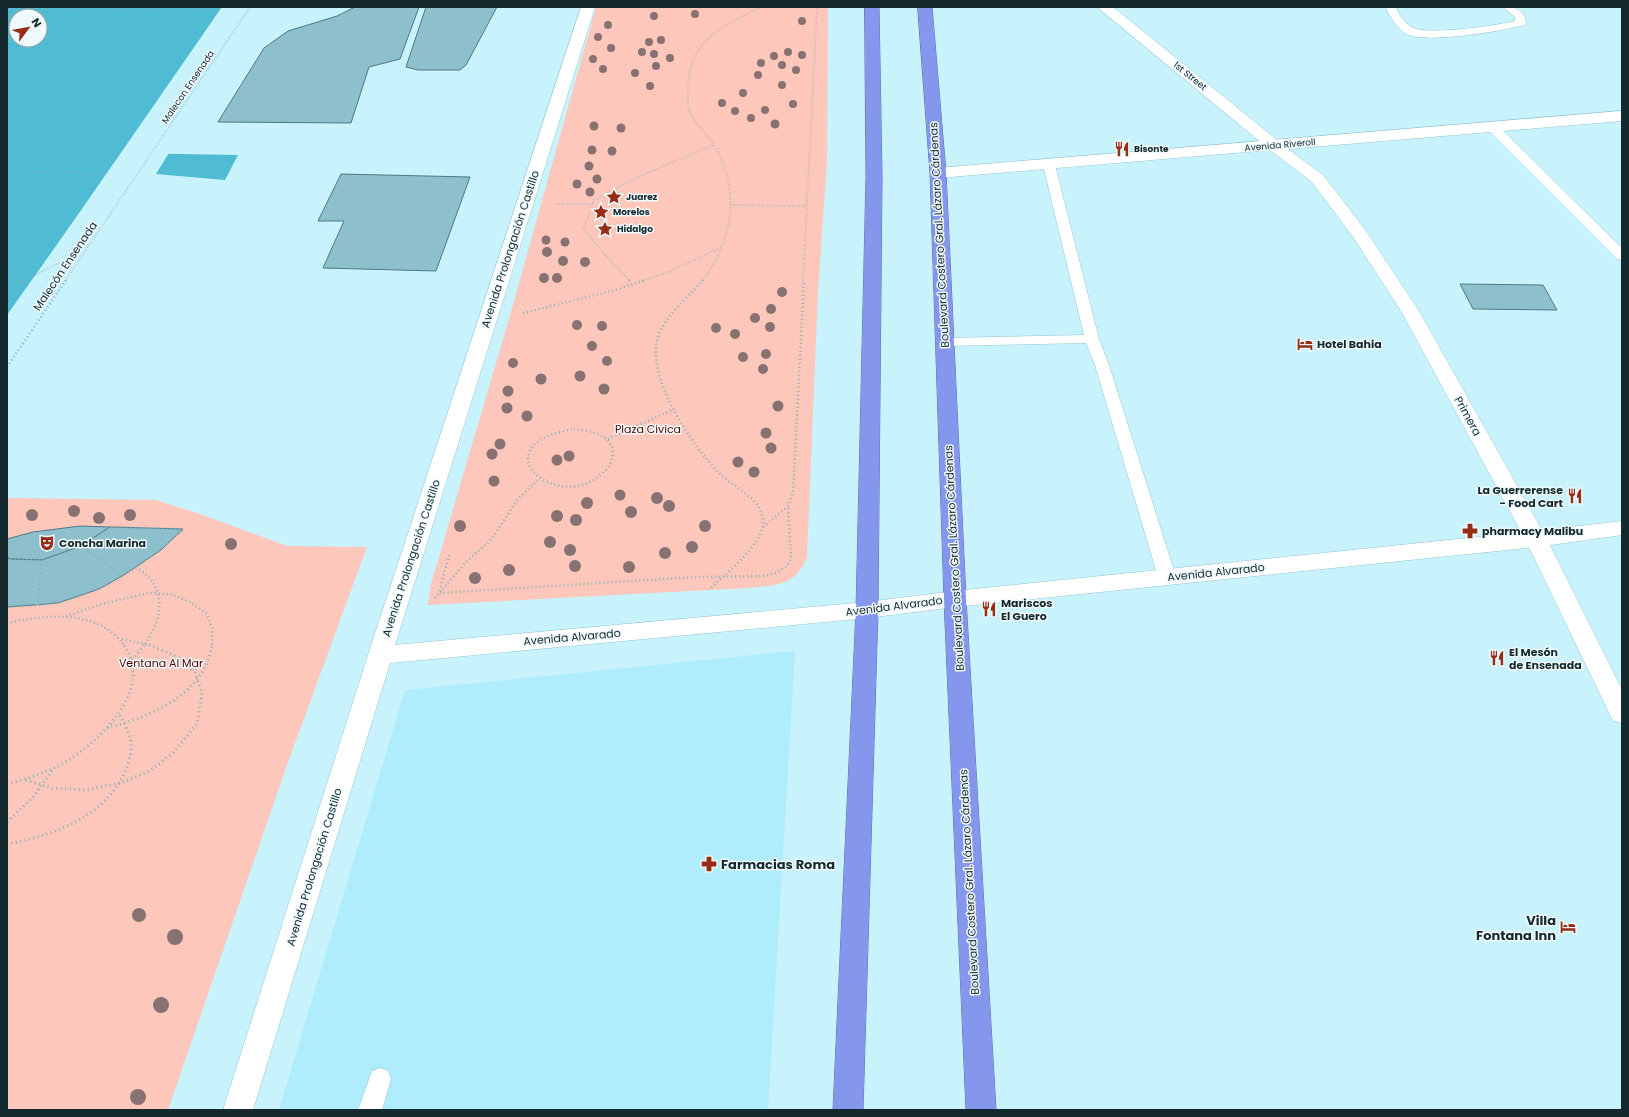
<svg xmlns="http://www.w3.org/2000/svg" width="1629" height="1117" viewBox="0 0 1629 1117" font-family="Poppins,sans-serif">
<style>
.built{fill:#afedfc}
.green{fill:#fdc8bb}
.water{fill:#4fbcd3;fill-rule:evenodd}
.pier{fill:#c8f2fc}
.building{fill:#8dc0cc;stroke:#4a7b86}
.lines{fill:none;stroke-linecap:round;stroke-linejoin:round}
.lane-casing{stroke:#94c7d3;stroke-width:1}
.street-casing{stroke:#94c7d3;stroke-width:1}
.secondary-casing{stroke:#94c7d3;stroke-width:1}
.highway-casing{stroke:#5d70aa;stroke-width:1}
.path-far2{stroke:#8baeb6;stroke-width:2;stroke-dasharray:0.5 2;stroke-linecap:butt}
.path-far1{stroke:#8baeb6;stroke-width:2.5;stroke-dasharray:1 3;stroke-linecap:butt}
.path{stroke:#8baeb6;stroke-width:3;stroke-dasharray:1 3.5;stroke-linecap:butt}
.lane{fill:#fff;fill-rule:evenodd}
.street{fill:#fff;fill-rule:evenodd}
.secondary{fill:#fff;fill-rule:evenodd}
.highway{fill:#8597ed;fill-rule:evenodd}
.tree{fill:#877271}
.labels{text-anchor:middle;stroke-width:3;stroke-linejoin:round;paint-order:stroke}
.far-street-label{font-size:9px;fill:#14292d;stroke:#eff9fb}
.far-poi-label{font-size:9px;font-weight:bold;fill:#14292d;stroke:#eff9fb;text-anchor:start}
.street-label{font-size:11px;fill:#14292d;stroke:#eff9fb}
.poi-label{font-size:11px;font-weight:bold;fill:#14292d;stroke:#eff9fb;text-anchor:start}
.park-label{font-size:11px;fill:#520900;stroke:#eff9fb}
.near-poi-label{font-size:13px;font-weight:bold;fill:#14292d;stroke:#eff9fb;text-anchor:start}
</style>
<rect width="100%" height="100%" fill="#c8f2fc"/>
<path class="built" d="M795,651L768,1110H279L405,690Z"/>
<g class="green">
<path d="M596,7H828L827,162L818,292L807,557C795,587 775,585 747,588L428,605L431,584L509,319Z"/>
<path d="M7,498L156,500L200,514L287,546L367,547L288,762L168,1110H7Z"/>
</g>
<path class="water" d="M7,7H222L123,153L238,155L225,180L156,174H107L7,315ZM16,16H40V40H16Z"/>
<path class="pier" d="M222,7L224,8L215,21L126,151H134L133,153H169L156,174H119L118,176H108L38,276L7,317Z"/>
<g class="building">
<path d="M355,7H419L400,59L369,67L351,123L218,122L264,48L288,31L337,16Z"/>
<path d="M426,7H497L466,65L460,70H418L406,67Z"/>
<path d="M341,174L470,177L436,271L323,268L344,221H318Z"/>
<path d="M1460,284L1543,285L1557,310L1473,309Z"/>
<path d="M80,526L110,527L81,546L42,560L10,559L7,557V539L33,532Z"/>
<path d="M110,527L183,529L161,550L122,576L99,589L58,603L7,607V557L10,559L42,560L81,546Z"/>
</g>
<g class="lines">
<defs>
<g id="lane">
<path d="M1386,7H1396C1398,15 1408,27 1416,29C1435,34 1495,26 1515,21V17L1503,7C1515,7 1524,9 1526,23L1525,25C1501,31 1431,43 1409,35C1400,31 1388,16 1386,7Z"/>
<path d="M1492,123L1496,124L1622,248V260L1617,259L1488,130L1486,127L1488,124Z"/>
<path d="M1049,161L1055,165L1099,339L1109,365L1176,577L1173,581L1167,583L1161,581L1158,577L1095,365L1086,343L945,346L940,345L938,342L940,339L945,338L1084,335L1043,165Z"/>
<path d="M380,1068L388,1071L391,1079L382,1110H358L372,1071Z"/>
</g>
<g id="street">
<path d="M581,7H595L395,645L867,602L955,591L1536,531L1622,521V535L1536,547L955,607L867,618L390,663L253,1110H223L368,655Z"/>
<path d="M1097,7H1113L1281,143L1283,146L1281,149L1275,151L1269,149Z"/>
</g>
<path id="secondary" d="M1622,111V121L1288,149L1324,176L1366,231L1419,311L1547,539L1622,690V723L1613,721L1525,539L1401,311L1353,237L1312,182L1270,150L938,178L932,176L930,173L932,170L938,168Z"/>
<g id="highway">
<path d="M865,7H879L882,177L878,610L863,1110H833L856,610L866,177Z"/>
<path d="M918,7H932L946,173L966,599L996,1110H966L944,599L930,173Z"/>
</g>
</defs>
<use href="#lane" class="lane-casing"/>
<use href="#street" class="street-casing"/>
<use href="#secondary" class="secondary-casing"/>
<use href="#highway" class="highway-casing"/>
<g class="path-far2">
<path d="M7,8H221"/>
<path d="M7,173H107"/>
<path d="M557,204H592"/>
<path d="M732,205L807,206"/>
<path d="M7,281L87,174"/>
<path d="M23,281L63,261"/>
<path d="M65,281L250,7"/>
<path d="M630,281L605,255L584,228L594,200L636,178L713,145"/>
<path d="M642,281L671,271L721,247"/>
<path d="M702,281C733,241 741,190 714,145C708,134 694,123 690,114C687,106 688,95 688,86C689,41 724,25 761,7"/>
<path d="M803,281L817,7"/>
</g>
<g class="path-far1">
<path d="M629,280L632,283"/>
<path d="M703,280C688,298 666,314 658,337C645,377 693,447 720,474C734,488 766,500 763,525C760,547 724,575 709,590"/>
<path d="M7,289L25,280"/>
<path d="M523,313L619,289L645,280"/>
<path d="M7,367L66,280"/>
<path d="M574,429C581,430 591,431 598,434C616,442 617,459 604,472C558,517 476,445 574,429Z"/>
<path d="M608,439L674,409"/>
<path d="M763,527L788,506L793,493L804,280"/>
<path d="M81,546L122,576"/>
<path d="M449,555L439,593L697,577L765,576L778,572L787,566L791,559L788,506"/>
<path d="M7,557L10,559L42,560L81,546L110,527L182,529"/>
<path d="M7,562L10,559"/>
<path d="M136,567C142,571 148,576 152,581C167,602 157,627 144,645"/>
<path d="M435,598L467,561L491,540L518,499L539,479"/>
<path d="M37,605L42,560"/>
<path d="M7,607C22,606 38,606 53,603C103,594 146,564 183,529"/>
<path d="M66,616L102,604L148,593L170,594L190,602L206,613L212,628V645"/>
<path d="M7,623C47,615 96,608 124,645"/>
<path d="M122,639L149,645"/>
</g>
<g class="path">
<path d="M132,660L145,644"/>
<path d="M107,728C150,717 206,694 212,644"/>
<path d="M26,780L52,788L85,790L121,783L150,771L174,752L197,724L202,693L195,672L178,657L147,644"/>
<path d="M7,784C26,779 45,773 62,764C98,743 157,689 123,644"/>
<path d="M7,822L33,797L54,768"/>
<path d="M7,844C51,836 103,818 124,774C128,765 132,752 131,741C129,731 123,722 119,713"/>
</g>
<use href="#lane" class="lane"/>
<use href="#street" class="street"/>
<use href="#secondary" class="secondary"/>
<use href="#highway" class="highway"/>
</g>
<g class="tree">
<circle cx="695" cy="14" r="4"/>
<circle cx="654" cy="16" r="4"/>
<circle cx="802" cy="21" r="4"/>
<circle cx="608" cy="25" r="4"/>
<circle cx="598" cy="37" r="4"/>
<circle cx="661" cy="40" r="4"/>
<circle cx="649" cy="42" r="4"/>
<circle cx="611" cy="48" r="4"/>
<circle cx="642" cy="52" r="4"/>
<circle cx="788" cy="52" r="4"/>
<circle cx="654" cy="54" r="4"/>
<circle cx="802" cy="55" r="4"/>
<circle cx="774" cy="56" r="4"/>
<circle cx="670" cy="58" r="4"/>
<circle cx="593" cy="59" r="4"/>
<circle cx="761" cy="63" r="4"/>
<circle cx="782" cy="65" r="4"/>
<circle cx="656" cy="66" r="4"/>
<circle cx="603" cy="69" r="4"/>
<circle cx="796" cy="70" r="4"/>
<circle cx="635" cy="73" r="4"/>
<circle cx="758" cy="75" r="4"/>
<circle cx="782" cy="85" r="4"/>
<circle cx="650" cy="86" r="4"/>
<circle cx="743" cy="93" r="4"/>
<circle cx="722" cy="103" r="4"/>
<circle cx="793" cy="104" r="4"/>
<circle cx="765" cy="110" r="4"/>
<circle cx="735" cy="111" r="4"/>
<circle cx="751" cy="118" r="4"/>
<circle cx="775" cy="124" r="4.5"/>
<circle cx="594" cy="126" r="4.5"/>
<circle cx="621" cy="128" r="4.5"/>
<circle cx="592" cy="150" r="4.5"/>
<circle cx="612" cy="151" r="4.5"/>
<circle cx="589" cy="166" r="4.5"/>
<circle cx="597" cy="179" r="4.5"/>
<circle cx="577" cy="184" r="4.5"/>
<circle cx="590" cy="192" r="4.5"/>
<circle cx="546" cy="240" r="4.5"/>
<circle cx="565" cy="242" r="4.5"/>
<circle cx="547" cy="252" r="5"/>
<circle cx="563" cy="261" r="5"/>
<circle cx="585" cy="262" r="5"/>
<circle cx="544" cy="278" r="5"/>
<circle cx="557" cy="278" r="5"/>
<circle cx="782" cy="292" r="5"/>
<circle cx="771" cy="309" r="5"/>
<circle cx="755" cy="318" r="5"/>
<circle cx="577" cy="325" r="5"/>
<circle cx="602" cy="326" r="5"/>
<circle cx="770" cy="327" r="5"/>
<circle cx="716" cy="328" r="5"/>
<circle cx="735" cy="334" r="5"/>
<circle cx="592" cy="346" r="5"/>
<circle cx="766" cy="354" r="5"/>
<circle cx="743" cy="357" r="5"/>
<circle cx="607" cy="361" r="5"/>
<circle cx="513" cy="363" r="5"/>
<circle cx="763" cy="369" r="5"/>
<circle cx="580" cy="376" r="5.5"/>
<circle cx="541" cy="379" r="5.5"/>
<circle cx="604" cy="389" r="5.5"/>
<circle cx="508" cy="391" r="5.5"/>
<circle cx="778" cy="406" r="5.5"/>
<circle cx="507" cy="408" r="5.5"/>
<circle cx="527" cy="416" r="5.5"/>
<circle cx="766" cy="433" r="5.5"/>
<circle cx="500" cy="444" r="5.5"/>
<circle cx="771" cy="448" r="5.5"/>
<circle cx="492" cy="454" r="5.5"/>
<circle cx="569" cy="456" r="5.5"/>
<circle cx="557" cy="460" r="5.5"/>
<circle cx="738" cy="462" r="5.5"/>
<circle cx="754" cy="472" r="5.5"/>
<circle cx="494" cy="481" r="5.5"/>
<circle cx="620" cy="495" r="5.5"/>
<circle cx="657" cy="498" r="6"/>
<circle cx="587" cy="503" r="6"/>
<circle cx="669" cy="506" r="6"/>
<circle cx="74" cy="511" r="6"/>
<circle cx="631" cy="512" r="6"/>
<circle cx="32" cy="515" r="6"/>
<circle cx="130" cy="515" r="6"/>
<circle cx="557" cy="516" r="6"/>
<circle cx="99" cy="518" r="6"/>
<circle cx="576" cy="520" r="6"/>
<circle cx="460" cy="526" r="6"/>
<circle cx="705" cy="526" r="6"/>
<circle cx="550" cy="542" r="6"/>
<circle cx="231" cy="544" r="6"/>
<circle cx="692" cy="547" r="6"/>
<circle cx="570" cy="550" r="6"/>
<circle cx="665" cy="553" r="6"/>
<circle cx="575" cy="566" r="6"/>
<circle cx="629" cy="567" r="6"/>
<circle cx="509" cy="570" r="6"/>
<circle cx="475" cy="578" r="6"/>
<circle cx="139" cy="915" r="7"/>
<circle cx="175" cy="937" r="8"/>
<circle cx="161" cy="1005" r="8"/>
<circle cx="138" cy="1097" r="8"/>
</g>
<defs>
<symbol id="restaurant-bare" viewBox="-9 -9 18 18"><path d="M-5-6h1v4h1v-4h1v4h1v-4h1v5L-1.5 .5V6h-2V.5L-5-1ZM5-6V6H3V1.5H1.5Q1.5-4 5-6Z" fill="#962d16" stroke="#eff9fb" stroke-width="2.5" paint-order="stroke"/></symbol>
<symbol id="sight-bare" viewBox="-9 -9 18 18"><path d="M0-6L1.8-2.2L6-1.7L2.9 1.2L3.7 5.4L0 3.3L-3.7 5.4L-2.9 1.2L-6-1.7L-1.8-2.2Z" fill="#962d16" stroke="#eff9fb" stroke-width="2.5" paint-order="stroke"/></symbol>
<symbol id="hotel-bare" viewBox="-9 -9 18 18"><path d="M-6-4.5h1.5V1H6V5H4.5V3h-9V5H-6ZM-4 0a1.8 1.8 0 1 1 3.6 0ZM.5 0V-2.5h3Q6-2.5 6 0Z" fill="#962d16" stroke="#eff9fb" stroke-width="2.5" paint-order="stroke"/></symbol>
<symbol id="pharmacy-bare" viewBox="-9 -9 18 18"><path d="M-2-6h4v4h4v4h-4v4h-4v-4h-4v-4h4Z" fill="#962d16" stroke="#eff9fb" stroke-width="2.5" paint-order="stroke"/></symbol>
<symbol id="theatre-bare" viewBox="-9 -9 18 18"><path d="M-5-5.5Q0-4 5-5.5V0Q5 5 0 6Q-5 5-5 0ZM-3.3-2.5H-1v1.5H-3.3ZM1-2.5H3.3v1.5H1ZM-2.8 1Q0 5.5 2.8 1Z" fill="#962d16" stroke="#eff9fb" stroke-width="2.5" paint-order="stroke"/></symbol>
</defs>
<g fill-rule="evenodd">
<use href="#restaurant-bare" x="1111" y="138" width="22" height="22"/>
<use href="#sight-bare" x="603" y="186" width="22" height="22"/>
<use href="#sight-bare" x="590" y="201" width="22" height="22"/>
<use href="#sight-bare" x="594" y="218" width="22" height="22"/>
<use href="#hotel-bare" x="1294" y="333" width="22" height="22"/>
<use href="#restaurant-bare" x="1564" y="485" width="22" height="22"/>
<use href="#pharmacy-bare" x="1459" y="520" width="22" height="22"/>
<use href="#theatre-bare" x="36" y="532" width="22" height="22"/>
<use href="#restaurant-bare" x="978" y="598" width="22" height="22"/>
<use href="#restaurant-bare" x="1486" y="647" width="22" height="22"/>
<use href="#pharmacy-bare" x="698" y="853" width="22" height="22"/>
<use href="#hotel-bare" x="1557" y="916" width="22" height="22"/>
</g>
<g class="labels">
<g class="far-street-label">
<text transform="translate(1190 76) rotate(39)" y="3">1st Street</text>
<text transform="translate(188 87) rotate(-56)" y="3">Malecon Ensenada</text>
<text transform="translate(1280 145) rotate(-5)" y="3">Avenida Riveroll</text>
</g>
<g class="far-poi-label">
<text x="1134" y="152">Bisonte</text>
<text x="626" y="200">Juarez</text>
<text x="613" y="215">Morelos</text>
<text x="617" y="232">Hidalgo</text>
</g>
<g class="street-label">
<text transform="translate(939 235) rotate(-93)" y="4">Boulevard Costero Gral. Lázaro Cárdenas</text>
<text transform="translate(510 249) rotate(-72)" y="4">Avenida Prolongación Castillo</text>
<text transform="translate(65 266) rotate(-56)" y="4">Malecón Ensenada</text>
<text transform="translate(1468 416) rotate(61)" y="4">Primera</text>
<text transform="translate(411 558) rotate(-72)" y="4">Avenida Prolongación Castillo</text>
<text transform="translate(954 558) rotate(-93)" y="4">Boulevard Costero Gral. Lázaro Cárdenas</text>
<text transform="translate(1216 572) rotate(-6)" y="4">Avenida Alvarado</text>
<text transform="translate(894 606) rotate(-7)" y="4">Avenida Alvarado</text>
<text transform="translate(572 637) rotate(-5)" y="4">Avenida Alvarado</text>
<text transform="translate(314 867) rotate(-73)" y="4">Avenida Prolongación Castillo</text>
<text transform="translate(969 882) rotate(-93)" y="4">Boulevard Costero Gral. Lázaro Cárdenas</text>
</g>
<g class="poi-label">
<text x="1317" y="348">Hotel Bahia</text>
<text x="1563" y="494" text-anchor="end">La Guerrerense<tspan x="1563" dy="13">- Food Cart</tspan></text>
<text x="1482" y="535">pharmacy Malibu</text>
<text x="59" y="547">Concha Marina</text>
<text x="1001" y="607">Mariscos<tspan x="1001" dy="13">El Guero</tspan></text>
<text x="1509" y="656">El Mesón<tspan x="1509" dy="13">de Ensenada</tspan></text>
</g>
<g class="park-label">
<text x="648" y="433">Plaza Civica</text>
<text x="161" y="667">Ventana Al Mar</text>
</g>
<g class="near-poi-label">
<text x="721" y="869">Farmacias Roma</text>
<text x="1556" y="925" text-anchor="end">Villa<tspan x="1556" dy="15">Fontana Inn</tspan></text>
</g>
</g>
<rect width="1629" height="1117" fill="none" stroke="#14292d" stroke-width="16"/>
<g transform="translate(28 28) rotate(58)"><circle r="19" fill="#eff9fb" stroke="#97a6a9"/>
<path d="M0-3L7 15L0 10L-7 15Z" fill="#962d16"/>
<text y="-6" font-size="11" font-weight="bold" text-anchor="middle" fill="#14292d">N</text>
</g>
</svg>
